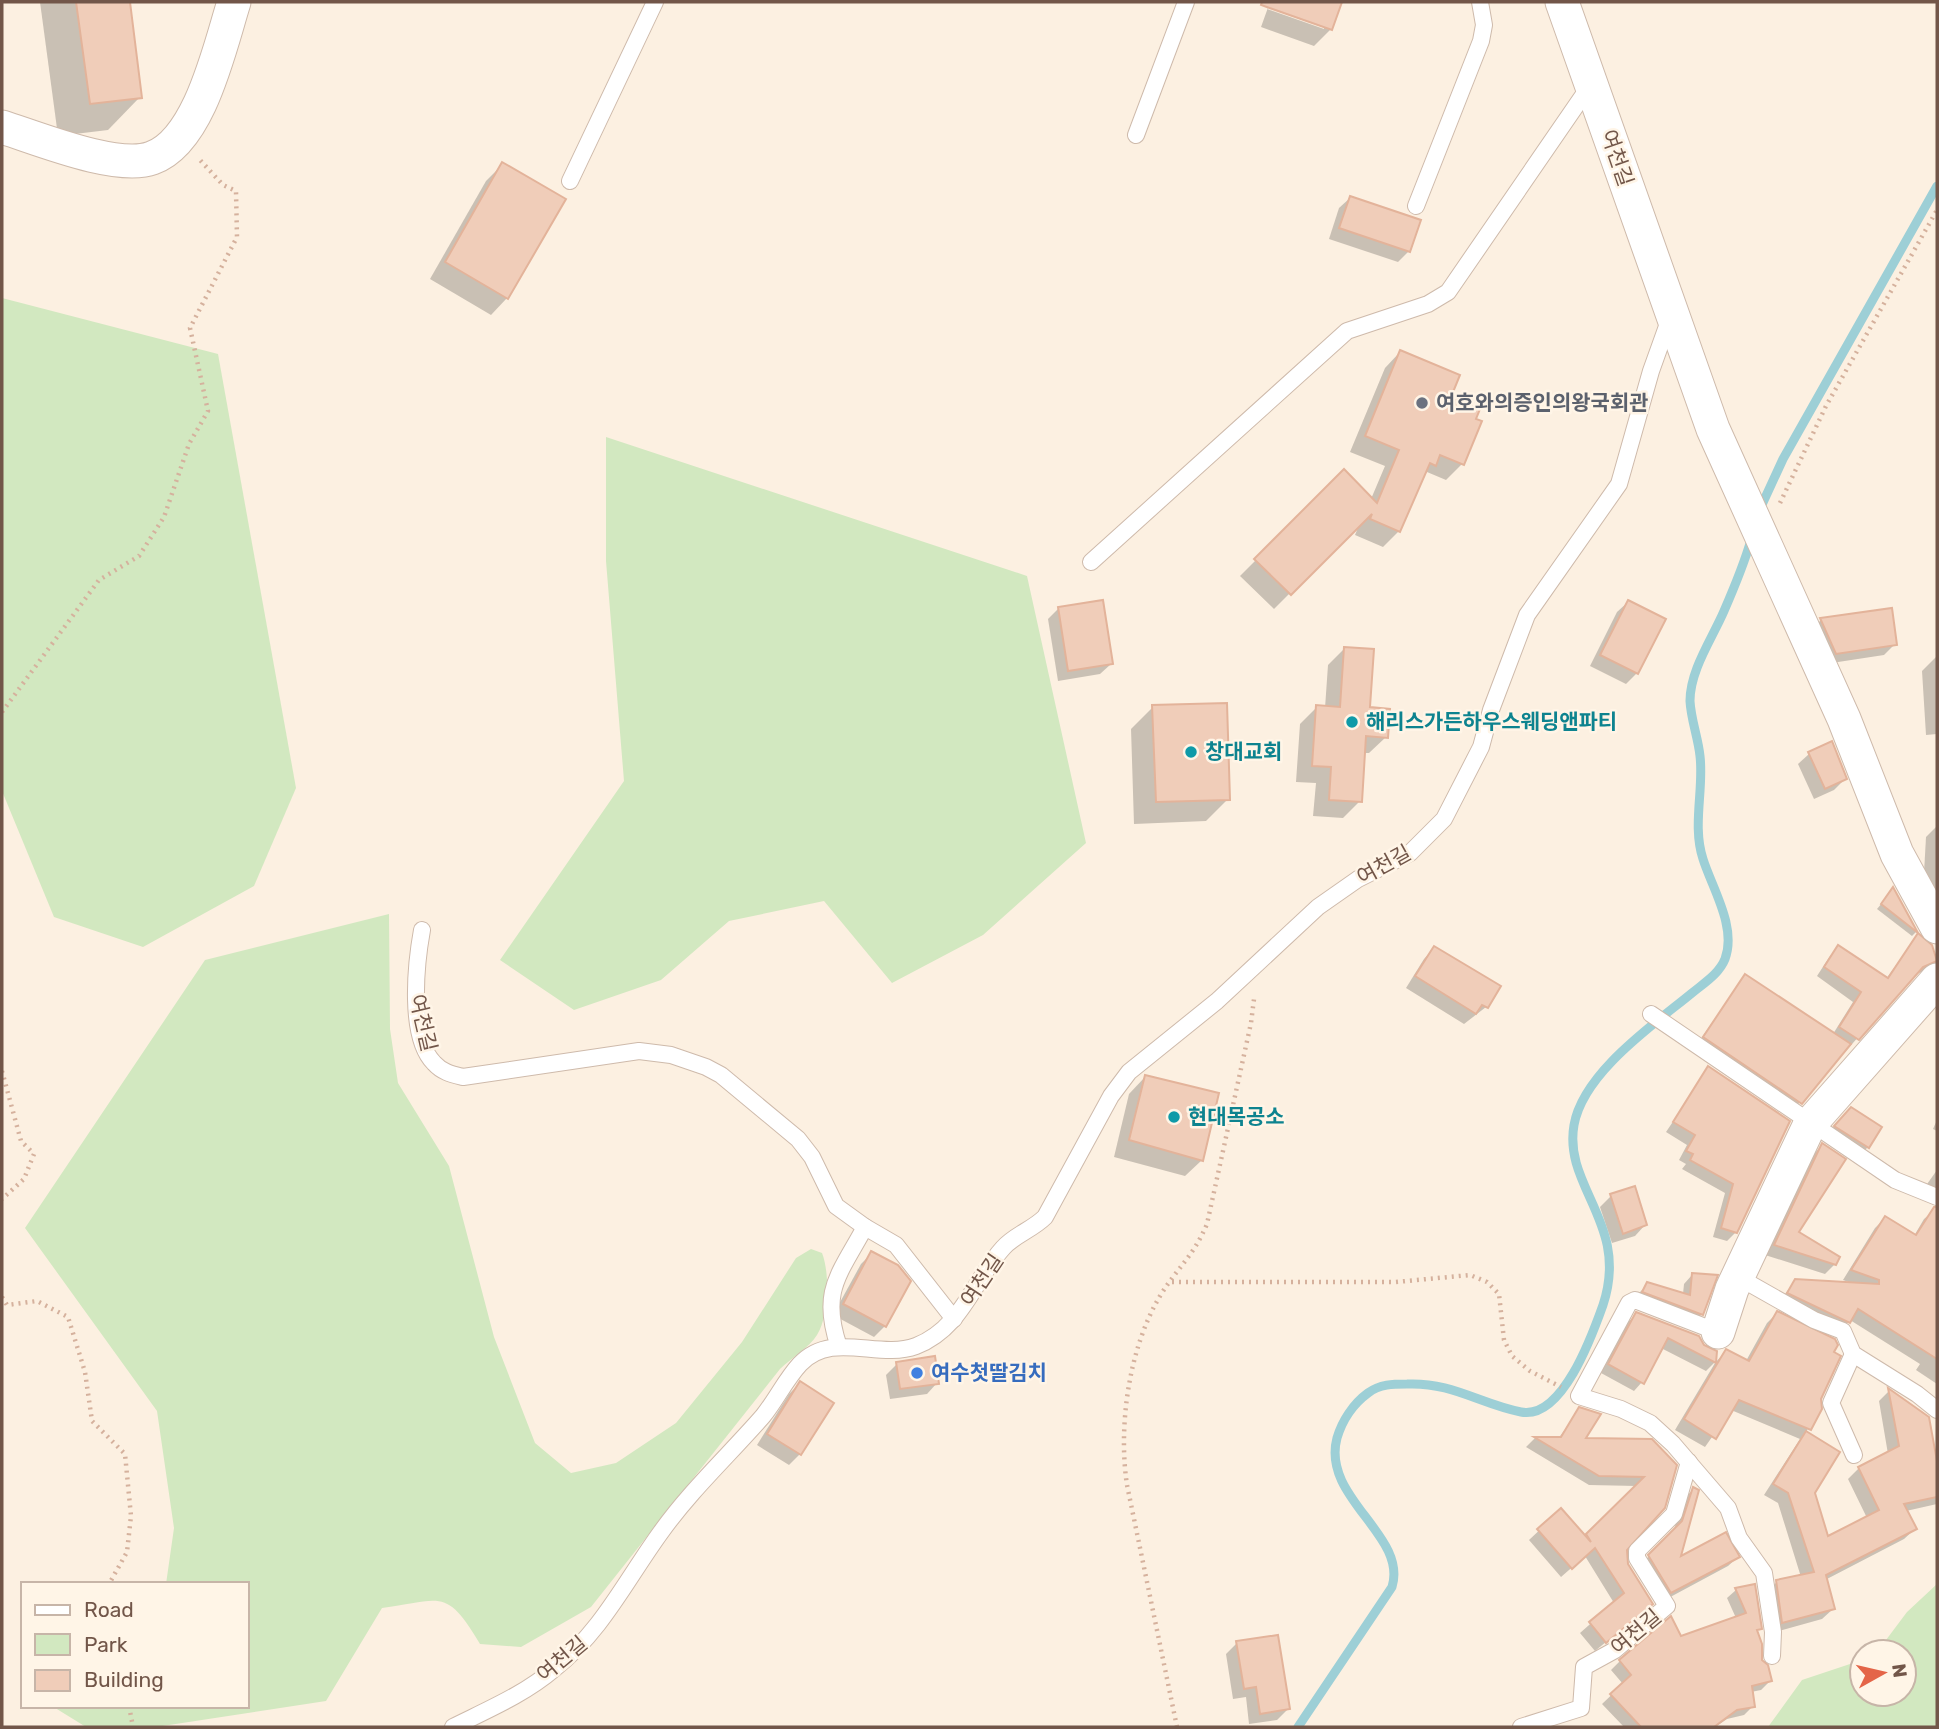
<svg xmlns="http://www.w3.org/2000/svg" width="1939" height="1729" viewBox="0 0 1939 1729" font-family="Rubik,'Noto Sans KR',sans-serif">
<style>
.green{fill:#d2e8c0}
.shadow{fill:#0003;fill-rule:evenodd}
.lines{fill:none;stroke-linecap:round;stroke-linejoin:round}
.stream{stroke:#9dcfd6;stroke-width:9}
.building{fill:#f0cdb9;stroke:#e3b39a;stroke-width:2}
.service-casing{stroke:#cebaab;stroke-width:18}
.minor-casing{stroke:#cebaab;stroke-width:35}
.path{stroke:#d5b19d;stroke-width:4.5;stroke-dasharray:2 5;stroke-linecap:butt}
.service{stroke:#fff;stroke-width:16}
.minor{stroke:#fff;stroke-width:33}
.worship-dot{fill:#6b7280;stroke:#fff5e7;stroke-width:2.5}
.culture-dot{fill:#0f9aa8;stroke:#fff5e7;stroke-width:2.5}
.shop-dot{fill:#3f7fe0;stroke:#fff5e7;stroke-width:2.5}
.labels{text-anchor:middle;stroke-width:5;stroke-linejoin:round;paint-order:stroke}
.street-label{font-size:21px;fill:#725649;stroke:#fff5e7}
.worship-label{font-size:21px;font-weight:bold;fill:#5b616d;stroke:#fff5e7;text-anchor:start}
.culture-label{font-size:21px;font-weight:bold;fill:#0d838f;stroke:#fff5e7;text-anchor:start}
.shop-label{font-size:21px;font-weight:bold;fill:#366cbe;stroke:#fff5e7;text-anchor:start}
</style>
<rect width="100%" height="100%" fill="#fcf0e1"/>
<g class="green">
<path d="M2,298L218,354L296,788L254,886L143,947L54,917L2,791Z"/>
<path d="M606,437L1027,576L1086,843L983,935L892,983L824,901L729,921L661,980L574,1010L500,960L624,781L606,561Z"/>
<path d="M389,914L390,1029L398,1083L449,1166L494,1337L535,1443L571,1473L616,1463L676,1423L742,1342L796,1258L811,1249L822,1253C830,1273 829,1316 817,1335C809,1348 791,1358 780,1369L591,1607L521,1647L480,1644C446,1587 442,1600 382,1608L326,1701L156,1727H86L52,1706H247V1584H166L174,1528L157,1411L25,1228L205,960Z"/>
<path d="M1937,1584V1727H1768L1802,1680L1862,1660V1694H1904V1652H1877L1907,1612Z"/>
</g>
<g class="shadow">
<path d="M40,2H128L140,97L108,130L58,136Z"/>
<path d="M1270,2H1341L1331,29L1314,46L1261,27ZM1269,6L1324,25V29L1267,9Z"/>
<path d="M503,164L507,298L491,315L430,279L486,181Z"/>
<path d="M1350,198L1409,251L1398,262L1329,239L1339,208Z"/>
<path d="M1400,352L1448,398L1479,422L1462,464L1446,480L1427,472L1423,476L1399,531L1383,547L1355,535L1360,523L1274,609L1240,576L1344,472L1371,499L1385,466L1350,452L1385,368Z"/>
<path d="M1628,602L1637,673L1626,684L1590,666L1617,612Z"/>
<path d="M1059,608L1111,664L1100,674L1058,681L1048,619Z"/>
<path d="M1890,610L1895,644L1884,655L1825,664L1810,631L1821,620Z"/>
<path d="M1344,649L1368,709L1386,737L1369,753H1363L1360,801L1343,818L1313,816L1316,783L1296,782L1300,724L1317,707L1325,708L1328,665Z"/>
<path d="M1937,656V734L1926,735L1922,671Z"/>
<path d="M1153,707L1228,799L1206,821L1134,824L1131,729Z"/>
<path d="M1809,754L1845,779L1834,790L1814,799L1798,764Z"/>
<path d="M1937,826V917L1923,891L1926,837Z"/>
<path d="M1893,890L1916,932L1912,936L1877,909Z"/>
<path d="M1918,935L1930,946L1937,961L1929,969L1914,975L1791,1112L1695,1047L1745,976L1833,1034L1853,1002L1817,976L1830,956L1838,948L1886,979Z"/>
<path d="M1434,948L1486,1007L1464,1024L1406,988L1424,959Z"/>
<path d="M1709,1068L1788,1122L1736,1232L1727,1241L1713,1237L1725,1193L1682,1169L1686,1164L1679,1160L1687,1145L1666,1132Z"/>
<path d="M1145,1077L1202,1160L1185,1176L1114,1157L1129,1094Z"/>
<path d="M1840,1120L1868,1147L1857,1158L1825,1137Z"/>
<path d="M1937,1120V1131L1933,1129Z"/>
<path d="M1822,1145L1796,1232L1835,1264L1825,1274L1765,1255L1813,1155Z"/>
<path d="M1937,1170V1197L1925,1187Z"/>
<path d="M1611,1196L1645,1225L1635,1236L1612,1243L1600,1207Z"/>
<path d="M1937,1208V1384L1916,1370L1920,1364L1850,1320L1839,1332L1778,1303L1795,1281L1851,1283L1843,1280L1875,1228L1885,1218L1914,1236L1924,1219Z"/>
<path d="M872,1253L909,1281L885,1326L874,1337L833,1315L861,1264Z"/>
<path d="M1692,1275L1702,1314L1693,1323L1639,1293L1648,1284L1683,1294L1684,1284Z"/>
<path d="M1777,1313L1820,1398L1806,1433L1813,1493L1827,1538L1867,1518L1848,1479L1859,1468L1888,1454L1879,1401L1889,1391L1937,1460V1504L1906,1511L1915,1529L1904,1539L1825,1580L1833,1609L1822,1619L1772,1633L1766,1592L1777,1582L1801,1577L1778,1503L1764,1495L1800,1439L1731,1410L1705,1447L1675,1430L1715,1363L1726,1351L1746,1361L1767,1323Z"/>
<path d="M1637,1314L1715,1352L1714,1363L1706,1371L1661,1348L1642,1382L1634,1391L1601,1373L1628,1322Z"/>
<path d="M897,1364L937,1383L927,1394L890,1399L886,1375Z"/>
<path d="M800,1383V1454L789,1465L757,1445L789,1394Z"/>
<path d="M1580,1409L1583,1439L1675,1465L1625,1550L1641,1613L1595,1651L1580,1633L1614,1603L1585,1556L1561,1577L1529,1540L1561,1510L1585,1537L1637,1486L1589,1485L1526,1447L1535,1438L1558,1439Z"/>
<path d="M1693,1490L1678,1560L1738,1557L1728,1566L1661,1602L1639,1566L1673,1533L1683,1499Z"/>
<path d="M1736,1590L1760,1628L1756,1632L1761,1661L1770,1681L1761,1690L1751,1692L1753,1706L1744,1715L1727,1719L1715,1727H1624L1602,1704L1623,1684L1611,1670L1620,1661L1736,1618L1727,1598Z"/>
<path d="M1237,1643L1288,1709L1277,1720L1249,1724L1246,1697L1233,1699L1226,1654Z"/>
</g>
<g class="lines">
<g class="stream">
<path d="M1760,509L1783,459L1937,186"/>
<path d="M1298,1727L1392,1587C1408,1535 1321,1498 1337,1438C1342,1421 1353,1404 1368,1393C1380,1384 1393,1384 1407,1384C1452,1382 1480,1404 1521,1412C1562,1420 1592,1336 1603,1305C1630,1224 1563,1187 1574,1125C1583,1073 1653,1025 1692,993C1704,983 1719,974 1725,959C1737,927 1712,888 1703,859C1692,826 1704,789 1700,756C1698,737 1691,720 1690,701C1690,670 1712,639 1724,611C1734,588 1744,564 1751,540"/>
</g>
</g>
<g class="building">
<path d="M76,2H130L142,98L90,104Z"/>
<path d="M1262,2H1342L1332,30L1261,5Z"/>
<path d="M502,162L566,199L508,299L445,262Z"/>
<path d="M1350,196L1421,220L1410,252L1339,228Z"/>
<path d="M1400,350L1460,375L1451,397L1480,409L1476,419L1482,421L1464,465L1440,455L1436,466L1430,463L1400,532L1370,519L1372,514L1291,595L1254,559L1344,469L1377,503L1399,450L1365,436Z"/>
<path d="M1103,600L1113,664L1068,671L1058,607Z"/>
<path d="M1628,600L1666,619L1638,674L1600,655Z"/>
<path d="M1892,608L1897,645L1836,654L1820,618Z"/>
<path d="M1344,647L1374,649L1370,707L1390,709L1388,738L1366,736L1362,802L1329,800L1331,767L1312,766L1316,705L1340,707Z"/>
<path d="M1227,703L1230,800L1156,802L1152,705Z"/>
<path d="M1832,741L1847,779L1825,789L1808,752Z"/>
<path d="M1893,887L1918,933L1881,904Z"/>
<path d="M1918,933L1932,945L1937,961L1923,967L1859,1040L1839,1027L1861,992L1824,967L1838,945L1888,978Z"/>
<path d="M1434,946L1501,986L1488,1008L1482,1005L1476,1014L1415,976Z"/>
<path d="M1745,974L1851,1044L1802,1104L1703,1037Z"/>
<path d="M1708,1066L1790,1121L1737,1233L1721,1228L1733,1184L1690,1160L1693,1154L1686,1151L1695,1135L1673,1122Z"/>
<path d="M1145,1075L1219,1093L1203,1161L1129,1140Z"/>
<path d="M1851,1107L1882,1127L1869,1148L1834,1126Z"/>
<path d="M1822,1143L1846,1159L1799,1232L1840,1257L1836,1265L1774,1245Z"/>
<path d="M1635,1186L1647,1225L1623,1234L1610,1194Z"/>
<path d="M1934,1207H1937V1359L1858,1309L1850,1323L1787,1293L1795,1279L1879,1284V1280L1851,1270L1885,1216L1916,1235Z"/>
<path d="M871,1251L898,1265L911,1281L886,1327L843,1304Z"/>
<path d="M1692,1273L1718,1275L1703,1315L1642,1292L1647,1282L1690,1295Z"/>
<path d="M1777,1311L1835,1339L1838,1345L1834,1352L1841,1356L1821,1399L1822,1409L1811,1430L1739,1400L1716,1439L1684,1419L1726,1349L1749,1361Z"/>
<path d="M1636,1312L1699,1336L1704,1345L1717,1351L1716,1363L1668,1338L1644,1384L1608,1364Z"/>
<path d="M935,1356L939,1384L900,1389L896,1362Z"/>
<path d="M800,1381L834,1403L801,1455L767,1434Z"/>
<path d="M1888,1388L1929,1417L1937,1461V1497L1904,1504L1917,1529L1826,1575L1835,1609L1782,1623L1776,1580L1814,1572L1788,1493L1773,1484L1806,1431L1840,1452L1815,1493L1828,1536L1879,1510L1858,1467L1899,1446Z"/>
<path d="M1579,1407L1601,1414L1586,1438L1652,1439L1677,1465L1665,1508L1627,1550L1628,1564L1653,1604L1606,1643L1589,1622L1624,1593L1595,1548L1572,1569L1537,1529L1561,1508L1591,1542L1586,1534L1644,1477L1599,1476L1534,1437H1561Z"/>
<path d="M1693,1487L1699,1490L1681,1556L1726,1532L1740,1557L1671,1593L1648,1555L1682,1521Z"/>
<path d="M1755,1584L1762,1629L1757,1630L1762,1644V1660L1768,1665L1772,1681L1752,1686L1755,1707L1737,1710L1714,1727H1641L1610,1694L1631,1675L1619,1660L1671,1616L1681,1636L1746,1613L1735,1588Z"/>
<path d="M1278,1635L1290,1709L1260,1714L1256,1687L1244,1689L1236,1641Z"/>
</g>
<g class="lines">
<defs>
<g id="service">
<path d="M1136,135L1186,2"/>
<path d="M570,181L655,2"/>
<path d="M1416,206L1481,41L1484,25L1480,2"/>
<path d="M1091,562L1347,331L1428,304L1448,292L1591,84"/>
<path d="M422,930C416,963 408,1037 434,1063C442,1072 451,1074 463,1077L639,1051L671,1055L706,1067L721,1075L798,1139L812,1157L836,1206L865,1227L896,1245L954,1319"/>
<path d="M1651,1014L1895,1180L1937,1197"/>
<path d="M1738,1277L1814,1320L1843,1331L1853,1354L1917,1394L1937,1410"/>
<path d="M1718,1332L1635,1300L1629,1303L1579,1396L1621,1409L1650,1423L1673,1444L1728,1508L1739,1538L1764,1573L1773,1632L1772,1656"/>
<path d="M839,1347C820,1291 839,1275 865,1227"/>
<path d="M1853,1354L1831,1403L1854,1455"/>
<path d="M453,1727C487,1710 525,1694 554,1669C602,1631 626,1580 661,1532C691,1490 729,1455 763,1416C776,1400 786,1379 800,1364C832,1330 878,1360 916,1346C962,1328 973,1281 1003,1248C1014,1235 1032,1230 1045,1217L1111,1096L1129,1072L1217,1001L1318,907L1358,879L1410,853L1444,819L1481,747L1491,710L1527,615L1619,484L1651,371L1670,318"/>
<path d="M1521,1727L1581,1708L1584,1667L1615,1650L1667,1606L1637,1558V1551L1674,1514L1689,1462"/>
</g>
<g id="minor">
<path d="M1562,2L1713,429L1844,719L1897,854L1937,927"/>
<path d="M2,127C37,138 117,171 152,158C200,141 220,46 234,2"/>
<path d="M1718,1332L1732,1289L1810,1124L1937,980"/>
</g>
</defs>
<use href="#service" class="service-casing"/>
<use href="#minor" class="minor-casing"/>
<g class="path">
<path d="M1780,503L1826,406L1937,210"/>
<path d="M2,712L99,580L139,556L164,517L189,444L208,411L190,328L237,237L236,191L223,185L200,160"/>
<path d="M2,1071L21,1141L34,1154L24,1179L2,1199"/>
<path d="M1172,1282H1396L1470,1275L1487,1282L1499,1294L1504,1340L1512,1356L1530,1371L1561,1387"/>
<path d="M2,1297L7,1305L37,1301L68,1317L85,1372L92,1421L125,1454L131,1516L127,1552L109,1584"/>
<path d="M129,1706L133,1727"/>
<path d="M1177,1727L1127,1485C1118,1426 1129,1348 1160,1296C1177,1268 1193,1257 1207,1224L1251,1023L1254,999"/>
</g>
<use href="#service" class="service"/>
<use href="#minor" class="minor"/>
</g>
<circle class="worship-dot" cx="1422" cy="403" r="7"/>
<g class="culture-dot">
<circle cx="1352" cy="722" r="7"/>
<circle cx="1191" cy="752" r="7"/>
<circle cx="1174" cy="1117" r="7"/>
</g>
<circle class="shop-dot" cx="917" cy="1373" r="7"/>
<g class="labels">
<g class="street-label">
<text transform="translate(1617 158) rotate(71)" y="7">여천길</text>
<text transform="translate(1384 865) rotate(-29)" y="7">여천길</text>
<text transform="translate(423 1023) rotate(77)" y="7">여천길</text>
<text transform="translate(982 1280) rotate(-56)" y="7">여천길</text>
<text transform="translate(1636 1632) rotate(-40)" y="7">여천길</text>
<text transform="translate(562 1659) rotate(-40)" y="7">여천길</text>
</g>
<g class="worship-label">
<text x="1436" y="410">여호와의증인의왕국회관</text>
</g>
<g class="culture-label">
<text x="1366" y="729">해리스가든하우스웨딩앤파티</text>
<text x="1205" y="759">창대교회</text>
<text x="1188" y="1124">현대목공소</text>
</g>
<g class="shop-label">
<text x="931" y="1380">여수첫딸김치</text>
</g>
</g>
<rect width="1939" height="1729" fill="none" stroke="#725649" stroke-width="7"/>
<rect x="21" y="1582" width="228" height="126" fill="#fff5e7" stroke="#c7b5a8" stroke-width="2"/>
<rect x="35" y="1605" width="35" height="10" fill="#ffffff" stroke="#c7b5a8" stroke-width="2"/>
<text x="84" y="1617" font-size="21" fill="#725649">Road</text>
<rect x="35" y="1634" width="35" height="21" fill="#d2e8c0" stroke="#c7b5a8" stroke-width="2"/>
<text x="84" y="1652" font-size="21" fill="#725649">Park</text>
<rect x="35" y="1670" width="35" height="21" fill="#f0cdb9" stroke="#c7b5a8" stroke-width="2"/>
<text x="84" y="1687" font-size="21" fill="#725649">Building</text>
<g transform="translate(1883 1673) rotate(82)"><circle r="33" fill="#fff5e7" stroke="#c7b5a8" stroke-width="2"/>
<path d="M0-5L12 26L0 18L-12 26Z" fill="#e46548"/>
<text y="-10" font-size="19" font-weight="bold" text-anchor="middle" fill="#725649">N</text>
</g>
</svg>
